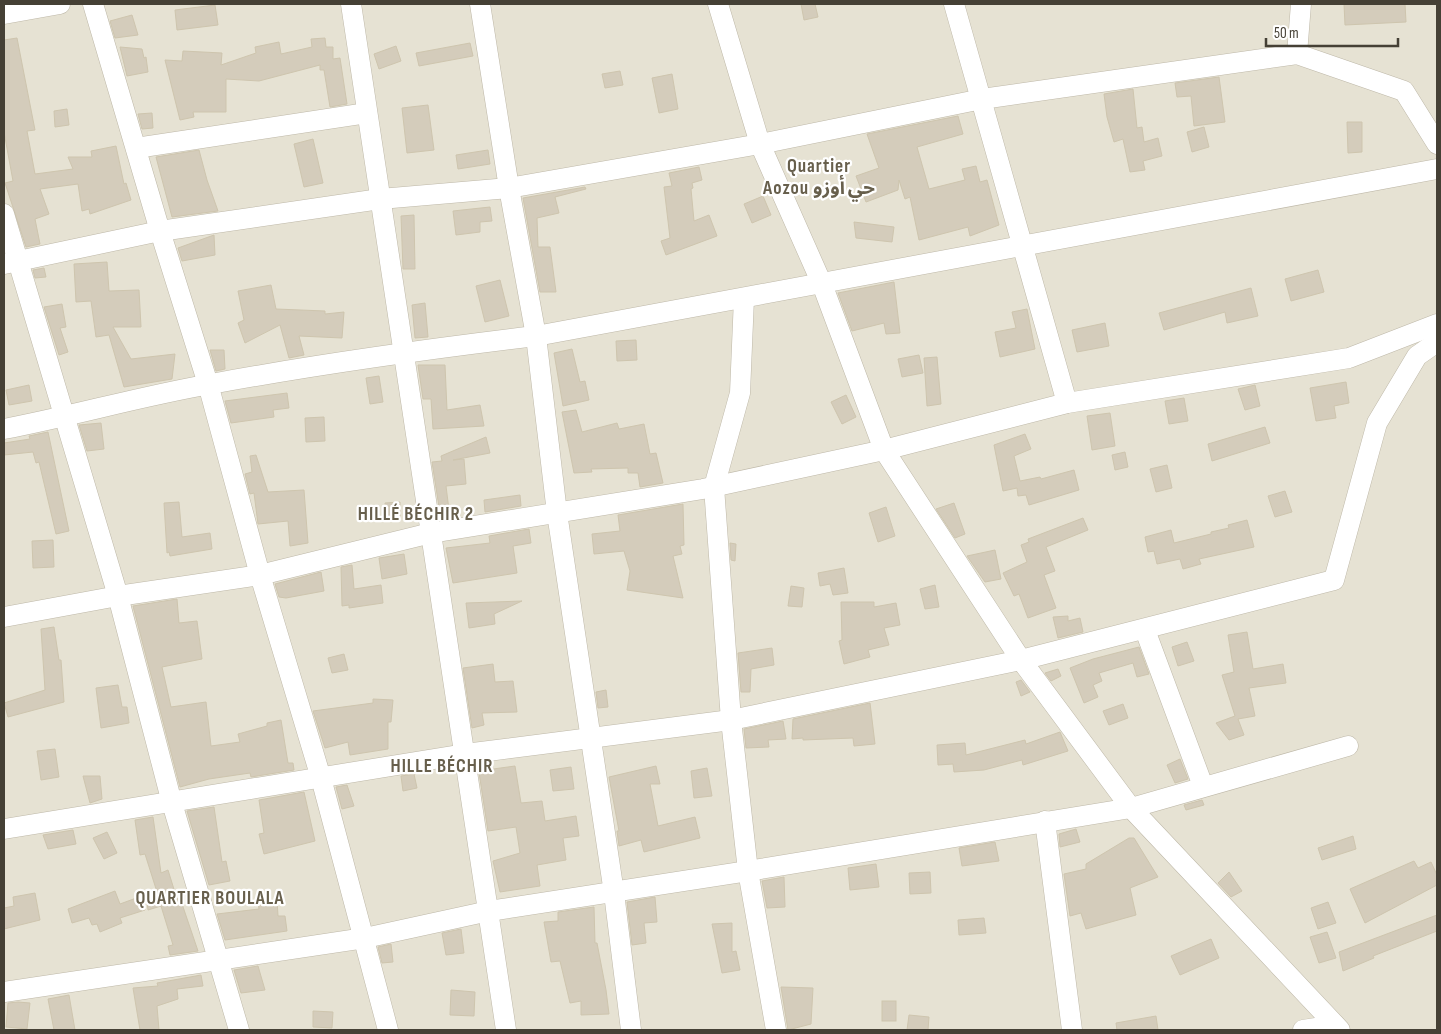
<svg xmlns="http://www.w3.org/2000/svg" width="1441" height="1034" viewBox="0 0 1441 1034" font-family="'Sofia Sans Condensed','Noto Sans Arabic',sans-serif">
<style>
.residential{fill:#e6e2d3}
.building{fill:#d4ccbb;stroke:#cec5ae}
.lines{fill:none;stroke-linecap:round;stroke-linejoin:round}
.street-casing{stroke:#beb8a8;stroke-width:21}
.street{stroke:#fff;stroke-width:20}
.labels{text-anchor:middle;stroke-width:4.5;stroke-linejoin:round;paint-order:stroke}
.district-label{font-size:19px;font-weight:bold;letter-spacing:1px;fill:#675f4c;stroke:#fff}
</style>
<rect width="100%" height="100%" fill="#f2efe5"/>
<rect class="residential" x="4" y="4" width="1433" height="1026"/>
<g class="building">
<path d="M801,4H815L818,17L804,20Z"/>
<path d="M1344,4H1405L1406,22L1345,25Z"/>
<path d="M215,5L218,25L177,30L175,10Z"/>
<path d="M132,15L138,35L115,38L110,21Z"/>
<path d="M17,38L35,130L27,131L35,174L73,169L68,157H92L91,151L116,146L124,184L126,183L131,200L90,214L89,209L82,211L78,184L40,189L49,214L35,219L40,244L26,247L5,183L13,181L4,132V40Z"/>
<path d="M325,38L326,47H333V59L340,58L347,104L330,107L324,70H320V65L259,81L226,79V112H193L194,117L180,120L165,60L182,61L183,51L222,53L221,65L256,53L255,47L279,42L281,54L312,47L311,39Z"/>
<path d="M470,43L473,56L419,66L416,53Z"/>
<path d="M396,46L401,61L379,69L374,54Z"/>
<path d="M120,47L142,49L144,58L146,57L148,72L127,76Z"/>
<path d="M620,71L623,85L605,88L602,74Z"/>
<path d="M672,74L678,109L659,113L652,78Z"/>
<path d="M1219,77L1225,122L1194,126L1191,96L1177,97L1175,83Z"/>
<path d="M1133,89L1137,128L1142,127L1144,142L1158,138L1162,156L1143,161L1145,170L1130,172L1123,139L1114,142L1107,117L1104,94Z"/>
<path d="M428,105L434,150L407,153L402,108Z"/>
<path d="M67,109L69,125L55,127L54,111Z"/>
<path d="M152,113L153,128L142,129L138,114Z"/>
<path d="M958,116L963,134L917,147L929,189L965,180L962,169L976,166L980,182L987,180L999,225L970,236L968,227L919,240L910,197L905,199L899,180L898,190L866,202L856,176L879,168L867,134Z"/>
<path d="M1347,122H1362V152L1348,153Z"/>
<path d="M1204,127L1209,147L1192,152L1187,132Z"/>
<path d="M313,139L323,183L304,187L294,144Z"/>
<path d="M199,150L207,180L218,211L172,217L156,157Z"/>
<path d="M488,150L490,164L458,169L456,155Z"/>
<path d="M699,167L702,180L692,183L693,188L691,189L694,221L709,215L717,236L666,255L661,241L670,238L664,187L672,186L669,173Z"/>
<path d="M585,187L586,189L555,197L559,213L537,218L538,247H550L556,292H540L523,198Z"/>
<path d="M763,196L771,215L752,223L744,204Z"/>
<path d="M490,207L492,221L480,222V232L456,235L453,211Z"/>
<path d="M414,215L415,269H403L401,216Z"/>
<path d="M854,222L894,227L892,242L856,238Z"/>
<path d="M214,235L215,255L182,261L178,248Z"/>
<path d="M107,262L109,291L139,290L141,327H113L131,359L175,354L172,379L124,387L109,335L96,337L91,301L76,302L74,264Z"/>
<path d="M44,268L46,277L35,278L33,270Z"/>
<path d="M1318,270L1324,292L1291,301L1285,279Z"/>
<path d="M500,280L509,316L485,322L476,286Z"/>
<path d="M894,282L900,333L886,334L884,323L852,331L838,293Z"/>
<path d="M271,285L276,309L325,311V314L344,312L342,338L299,336L304,355L289,358L280,325L245,343L238,323L244,320L238,291Z"/>
<path d="M1251,288L1258,316L1227,323L1225,312L1164,330L1159,313Z"/>
<path d="M425,303L428,337L415,338L412,305Z"/>
<path d="M62,304L66,327L60,328L68,352L59,355L44,307Z"/>
<path d="M1027,309L1035,349L1000,357L995,332L1016,328L1012,312Z"/>
<path d="M1105,323L1109,346L1077,352L1072,330Z"/>
<path d="M636,340L637,360L617,361L616,341Z"/>
<path d="M572,349L580,382L585,381L589,400L563,406L554,353Z"/>
<path d="M210,350H224L225,369L216,371Z"/>
<path d="M919,355L923,373L902,377L898,359Z"/>
<path d="M937,357L941,404L927,406L924,358Z"/>
<path d="M418,365H445L447,410L480,405L484,426L433,429L431,399H423Z"/>
<path d="M379,376L383,402L370,404L366,378Z"/>
<path d="M1346,382L1349,403L1334,406L1336,418L1316,421L1310,388Z"/>
<path d="M29,385L32,401L9,405L6,390Z"/>
<path d="M1255,385L1260,406L1245,410L1238,389Z"/>
<path d="M287,393L289,408L273,410L274,417L231,423L225,401Z"/>
<path d="M846,395L856,417L842,424L831,402Z"/>
<path d="M1184,398L1188,421L1169,424L1165,401Z"/>
<path d="M576,410L582,432L617,423L619,429L644,424L650,454L656,453L663,483L640,487L638,473H628V468L591,469L592,472L574,473L562,412Z"/>
<path d="M1110,413L1115,446L1092,450L1087,416Z"/>
<path d="M324,417L325,441L306,442L305,418Z"/>
<path d="M101,423L104,449L87,451L79,425Z"/>
<path d="M1265,427L1270,443L1212,461L1208,444Z"/>
<path d="M48,432L69,531L56,534L39,462L36,463L33,452L4,455V443L30,439L29,436Z"/>
<path d="M1025,434L1031,449L1014,456L1020,481L1040,477L1041,479L1074,470L1079,490L1029,505L1026,495L1018,496L1017,488L1003,491L994,445Z"/>
<path d="M486,437L490,453L453,460L464,459L466,484L446,486L450,518L444,519L442,513H440L432,462L442,461L441,456Z"/>
<path d="M1125,452L1128,467L1115,470L1112,455Z"/>
<path d="M256,455L268,492L304,490L308,543L290,546L288,521L258,524L254,493L250,494L245,474L252,472L250,456Z"/>
<path d="M1167,465L1172,488L1156,492L1150,469Z"/>
<path d="M1285,491L1292,512L1275,517L1268,496Z"/>
<path d="M520,495L521,506L485,512L484,500Z"/>
<path d="M179,502L182,537L210,533L212,549L170,556L169,552L167,553L164,503Z"/>
<path d="M400,502V519H386L385,503Z"/>
<path d="M954,503L965,534L955,538L936,509Z"/>
<path d="M683,504L684,545L680,546L682,554L673,556L683,598L627,590L630,571L624,551L594,554L592,534L620,531L618,515Z"/>
<path d="M886,507L895,536L878,542L869,513Z"/>
<path d="M1083,518L1088,530L1046,547L1055,571L1044,575L1056,608L1028,618L1019,594L1014,596L1003,573L1027,562L1021,545L1029,542L1028,539Z"/>
<path d="M1247,520L1254,547L1199,559L1201,564L1183,569L1180,559L1157,564L1154,551L1148,552L1145,537L1171,530L1174,543L1211,534V532L1229,528L1228,525Z"/>
<path d="M529,529L531,543L513,546L517,573L453,583L446,548L490,543L489,536Z"/>
<path d="M53,540L54,567L33,568L32,541Z"/>
<path d="M730,543L736,544L735,561L731,560Z"/>
<path d="M995,550L1001,579L985,582L967,556Z"/>
<path d="M404,554L407,574L382,579L379,558Z"/>
<path d="M352,565L354,589L381,585L383,603L349,608V605L342,606L341,567Z"/>
<path d="M844,568L848,593L833,595L830,584L820,586L818,573Z"/>
<path d="M321,572L324,591L286,598L279,597L275,584Z"/>
<path d="M935,585L939,607L925,609L920,589Z"/>
<path d="M791,586L804,588L802,607L788,606Z"/>
<path d="M177,599L179,623L197,621L202,659L162,667L171,707L206,702L211,746L240,742L238,734L267,726V723L281,720L288,763H293L294,770L251,777L250,773L209,779L180,787L133,606Z"/>
<path d="M522,601L494,614L495,624L469,628L466,603Z"/>
<path d="M841,602H874V607L896,603L900,625L884,628L889,645L868,650L870,657L844,664L839,641L842,640Z"/>
<path d="M1068,616V621L1080,618L1083,632L1058,638L1053,617Z"/>
<path d="M54,627L59,660H61L64,702L8,717L4,703L45,690L41,629Z"/>
<path d="M1247,632L1253,669L1283,664L1286,683L1249,688L1255,716L1238,719L1244,735L1229,740L1216,723L1235,716L1222,675L1234,672L1228,635Z"/>
<path d="M1187,642L1194,661L1178,666L1172,647Z"/>
<path d="M1139,647L1149,674L1137,677L1133,663L1099,673L1102,681L1093,685L1098,697L1084,703L1070,668L1093,659Z"/>
<path d="M772,648L774,665L751,669L750,692H741L738,653Z"/>
<path d="M344,654L348,670L332,673L328,658Z"/>
<path d="M493,664L495,682L513,681L517,712L482,713L484,725L472,728L463,668Z"/>
<path d="M1058,669L1061,676L1051,681L1045,673Z"/>
<path d="M1021,680L1030,692L1021,696L1016,682Z"/>
<path d="M118,685L122,707H127L129,723L101,728L96,688Z"/>
<path d="M606,690L608,707L598,708L596,692Z"/>
<path d="M373,699L393,700L391,722H388V749L350,755L348,742L325,748L313,711L373,703Z"/>
<path d="M870,703L875,744L854,746L853,738L803,740V738L792,739L793,719Z"/>
<path d="M1123,704L1128,718L1109,725L1103,711Z"/>
<path d="M783,721L786,739L768,740L769,747L746,748L744,729Z"/>
<path d="M1060,732L1068,751L1023,765L1022,760L984,770L954,772L953,764L938,765L937,745L965,743L966,755L1025,740L1026,744Z"/>
<path d="M55,749L59,777L41,780L37,751Z"/>
<path d="M1180,759L1188,779L1175,783L1167,765Z"/>
<path d="M478,766H486V770L515,766L521,803L542,801L545,821L576,816L579,836L563,838L566,860L537,865L540,886L500,892L493,861L520,853L516,827L488,831Z"/>
<path d="M656,766L660,784H650L658,826L695,817L700,838L644,852L641,840L619,846L617,831H619L609,777Z"/>
<path d="M571,767L574,789L553,791L550,770Z"/>
<path d="M707,768L712,796L694,798L691,771Z"/>
<path d="M414,774L417,788L403,791L401,776Z"/>
<path d="M83,776H100L102,799L90,803Z"/>
<path d="M347,785L354,806L342,809L336,787Z"/>
<path d="M304,792L315,841L264,854L259,834L264,833L259,800Z"/>
<path d="M1202,800L1204,805L1186,810L1184,805Z"/>
<path d="M214,807L222,862L226,861L230,881L209,885L187,811Z"/>
<path d="M153,817L161,873L168,870L177,899L180,898L198,951L170,955L168,946L173,945L161,906L148,910L146,895L157,892L145,854L140,855L135,820Z"/>
<path d="M1076,829L1080,842L1060,847L1059,834Z"/>
<path d="M73,830L76,844L48,849L43,835Z"/>
<path d="M107,832L117,853L104,859L93,838Z"/>
<path d="M1353,836L1356,849L1322,860L1318,848Z"/>
<path d="M1129,838H1134L1158,877L1130,888L1136,915L1086,929L1081,913L1070,916L1064,874L1086,869V864Z"/>
<path d="M995,842L999,861L962,866L959,848Z"/>
<path d="M1414,861L1418,868L1431,862L1437,875V885L1365,923L1350,889Z"/>
<path d="M876,864L879,887L850,890L848,868Z"/>
<path d="M930,872L931,893L910,894L909,873Z"/>
<path d="M1229,872L1242,891L1231,897L1218,883Z"/>
<path d="M784,877L785,907L767,908L762,881Z"/>
<path d="M115,891L120,904L139,897L145,910L120,918L122,923L100,932L97,924L92,925L89,918L72,923L68,909Z"/>
<path d="M35,893L40,920L4,929V908L14,906L13,897Z"/>
<path d="M655,897L657,922L644,923L646,943L632,945L627,902Z"/>
<path d="M277,900L278,916H285L287,931L225,940L217,914L259,909L258,902Z"/>
<path d="M1328,902L1336,923L1318,929L1311,908Z"/>
<path d="M594,907L595,943H597L606,990L609,1014L581,1015V1001L570,1003L560,961L551,962L544,922L558,921V912Z"/>
<path d="M1437,915V931L1373,956L1374,958L1343,971L1339,952Z"/>
<path d="M984,918L986,933L959,935L958,920Z"/>
<path d="M732,923V952L736,951L740,970L722,973L712,924Z"/>
<path d="M461,929L464,953L446,955L442,933Z"/>
<path d="M1327,932L1336,958L1319,963L1310,937Z"/>
<path d="M1211,939L1219,958L1180,975L1171,956Z"/>
<path d="M391,944L393,962L382,963L378,947Z"/>
<path d="M258,966L265,990L241,993L234,970Z"/>
<path d="M201,975L203,986L177,989L178,999L157,1006L159,1030H140L133,988L158,986L157,983Z"/>
<path d="M781,987L813,988L811,1024L788,1030Z"/>
<path d="M451,990L475,992L474,1016L450,1015Z"/>
<path d="M69,995L75,1030H54L48,999Z"/>
<rect x="882" y="1001" width="14" height="20"/>
<path d="M18,1002L30,1003L27,1029L6,1027L8,1003Z"/>
<path d="M313,1011L333,1012L332,1028L313,1027Z"/>
<path d="M909,1015L929,1017L928,1030H907Z"/>
<path d="M1156,1016L1158,1030H1117L1116,1023Z"/>
</g>
<g class="lines">
<defs>
<g id="street">
<path d="M93,4L160,231L208,384L260,575L321,778L388,1030"/>
<path d="M351,4L506,1030"/>
<path d="M480,4L509,188L536,336L557,513L614,893L631,1030"/>
<path d="M718,4L760,144L822,284L884,450L1021,660L1131,808L1340,1030"/>
<path d="M954,4L1067,403"/>
<path d="M4,14L60,4"/>
<path d="M1297,54L1301,4"/>
<path d="M136,148L367,113"/>
<path d="M4,214L118,596L172,803L239,1030"/>
<path d="M4,264L160,231L380,199L509,188L760,144L982,99L1297,54L1404,91L1437,144"/>
<path d="M744,298L740,393L714,487L731,720L748,871L776,1030"/>
<path d="M4,429C73,416 141,396 211,384C319,364 427,349 536,336L1437,169"/>
<path d="M4,617L118,596L260,575L431,533L703,489L884,450L1067,403L1349,358L1437,324"/>
<path d="M1145,630L1203,786"/>
<path d="M1045,821L1072,1030"/>
<path d="M4,829L465,754L731,720L1021,660L1334,580L1377,423L1417,356L1437,342"/>
<path d="M4,992L365,938L489,911L748,871L1131,808L1348,746"/>
<path d="M1303,1030L1335,1025"/>
</g>
</defs>
<use href="#street" class="street-casing"/>
<use href="#street" class="street"/>
</g>
<g class="labels">
<g class="district-label">
<text x="819" y="172">Quartier<tspan x="819" dy="22">Aozou حي أوزو</tspan></text>
<text x="416" y="520">HILLÉ BÉCHIR 2</text>
<text x="442" y="772">HILLE BÉCHIR</text>
<text x="210" y="904">QUARTIER BOULALA</text>
</g>
</g>
<rect width="1441" height="1034" fill="none" stroke="#454035" stroke-width="10"/>
<path d="M1266 38v8h132v-8" fill="none" stroke="#454035" stroke-width="2.5"/>
<text x="1274" y="38" font-size="15" fill="#454035" stroke="#ffffff" stroke-width="4" paint-order="stroke">50 m</text>
</svg>
